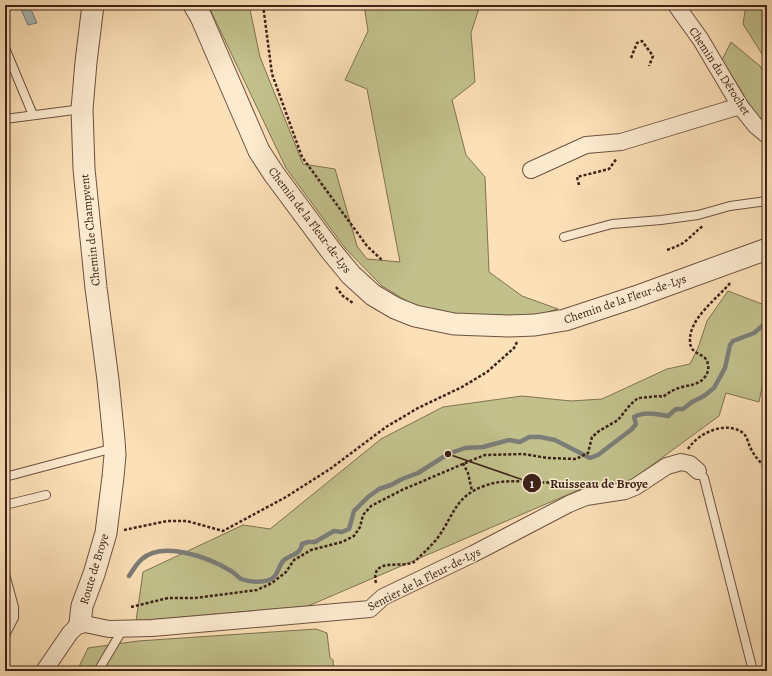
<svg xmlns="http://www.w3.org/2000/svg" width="772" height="676" viewBox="0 0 772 676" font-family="Alegreya,serif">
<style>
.green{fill:#c2c18c;stroke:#807252}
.water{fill:#a4bab9;stroke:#7b7d79}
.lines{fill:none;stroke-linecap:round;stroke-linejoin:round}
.stream{stroke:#7b7d79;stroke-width:4.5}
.service-casing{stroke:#6d5240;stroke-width:10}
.minor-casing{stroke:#6d5240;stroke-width:18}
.tertiary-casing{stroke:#6d5240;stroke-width:23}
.path{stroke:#3d2218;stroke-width:2.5;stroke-dasharray:3 2;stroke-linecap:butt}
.service{stroke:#fdebd0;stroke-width:8}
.minor{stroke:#fdebd0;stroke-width:16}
.tertiary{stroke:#fdebd0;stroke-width:21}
.labels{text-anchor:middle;stroke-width:3;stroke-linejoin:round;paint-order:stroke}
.street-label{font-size:12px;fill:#3d2218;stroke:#fdebd0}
.leader{fill:none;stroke:#3d2218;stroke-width:1.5}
.callout-dot{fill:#3d2218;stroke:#fdebd0;stroke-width:1.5}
.mark-label{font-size:12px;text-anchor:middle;font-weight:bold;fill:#fff}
.callout-label{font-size:13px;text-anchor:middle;font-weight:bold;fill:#3d2218;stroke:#fdebd0;stroke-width:3;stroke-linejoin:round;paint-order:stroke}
</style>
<rect width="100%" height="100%" fill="#fce0b7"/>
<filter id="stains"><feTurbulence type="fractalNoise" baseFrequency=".005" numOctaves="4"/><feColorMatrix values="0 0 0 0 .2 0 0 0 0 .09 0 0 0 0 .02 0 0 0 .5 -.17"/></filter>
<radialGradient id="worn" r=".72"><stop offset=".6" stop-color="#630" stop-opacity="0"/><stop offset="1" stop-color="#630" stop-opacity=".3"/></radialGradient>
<g class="green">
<path d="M208,5H249L260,57L303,164L335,169L357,246L367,259L400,262L367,89L345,80L368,31L364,5H480L471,33L475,82L452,100L466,155L485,177L489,272L522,296L558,309L513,322L420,309L382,286L345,248L286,168Z"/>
<path d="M746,5H767V62L743,24Z"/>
<path d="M731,42L760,66L767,79V124L754,112L722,60Z"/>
<path d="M728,291L767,306V362L759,402L726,393L719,416L626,484L581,489L308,606L136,621L143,572L243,525L270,529L381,439L443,407L522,396L571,401L602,399L667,369L690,364L698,348L707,321Z"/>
<path d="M316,629L327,633L330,658L333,660L334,671H77L88,648L138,641Z"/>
</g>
<path class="water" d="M19,5H29L37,23L28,25Z"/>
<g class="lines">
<g class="stream">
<path d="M764,5L767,13"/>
<path d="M129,576C133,570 137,563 142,559C163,540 210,558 231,571C235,573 238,577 241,579C249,582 267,584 274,577C278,573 279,566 283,561C290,554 300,556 302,544L308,542H315L334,531L342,532L349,529L354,511L368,497L379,489L391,485L402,479L418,473L448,454L465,448L483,447L509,440L520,442L529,437H540L555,440L590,458L598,455L632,429L636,424L634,417C645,411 656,414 668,416L676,409H683L692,402L704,396L714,388L725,368L730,345L733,341L754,333L767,322"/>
</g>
<defs>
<g id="service">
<path d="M5,48L33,115"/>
<path d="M5,119L82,109"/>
<path d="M564,237L612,224L661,220L698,215L730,206L767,201"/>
<path d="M698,471L704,478L707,490L753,671"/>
<path d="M5,477L114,448"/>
<path d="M5,505L46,495"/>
<path d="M5,574L14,607V618L5,635"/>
<path d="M98,671L123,629"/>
</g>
<g id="minor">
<path d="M676,5L701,40L740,106L755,125L767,135"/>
<path d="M531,170L586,145L621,142L740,106"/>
<path d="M44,671L70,633L80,623L109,629L152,628L370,609L383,597L473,554L569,504L586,497L625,491L635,487L667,466L681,462L690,464L698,471"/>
</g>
<g id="tertiary">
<path d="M194,5L201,17L259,151L274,174L332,252L351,275L373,295L395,308L415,316L454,324L509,326L535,325L565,320L635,297L767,249"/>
<path d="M80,623L82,606L94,574L106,533L113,477L115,455L114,440L108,380L96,288L84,169L82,109L86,62L93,5"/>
</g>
</defs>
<use href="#service" class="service-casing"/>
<use href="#minor" class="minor-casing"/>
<use href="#tertiary" class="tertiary-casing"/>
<g class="path">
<path d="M263,5L272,74L302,157L367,246L383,261"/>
<path d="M631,58L637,43L642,41L653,56L649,66"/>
<path d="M579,185L577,177L609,169L617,158"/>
<path d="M667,250C675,247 682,245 688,239C694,234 697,230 703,226"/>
<path d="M336,287L343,296L353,303"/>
<path d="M688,449C698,433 726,420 743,433C748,437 748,444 751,449C755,457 761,463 767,469"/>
<path d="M463,463L468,473L472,491"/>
<path d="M124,530L167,521H187L223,531L286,497L330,469L386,427L418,408L462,387L487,372L514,348L517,342"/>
<path d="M376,583C370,556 402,569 414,562C414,562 418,559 418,558C426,551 433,544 439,536C454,514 456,496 484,486C510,476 539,485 566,482V489"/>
<path d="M131,607L168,598H195L257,590L272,583L286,572L294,560L311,550L342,542L354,536L360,527L363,515L371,506L402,490L477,458L485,455L523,454L548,458L576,459L588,453L592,437L599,431L618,420L630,405L638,398L659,396L663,397C669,392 675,389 682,387C690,385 698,385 704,378C709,373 710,364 705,358C700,353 690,353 690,341C689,318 718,298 731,282"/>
</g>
<use href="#service" class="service"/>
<use href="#minor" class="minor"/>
<use href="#tertiary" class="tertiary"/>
</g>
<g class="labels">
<g class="street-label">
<text transform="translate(720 71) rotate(57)" y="4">Chemin du Dérochet</text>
<text transform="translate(310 220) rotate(53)" y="4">Chemin de la Fleur-de-Lys</text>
<text transform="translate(90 230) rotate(-96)" y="4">Chemin de Champvent</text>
<text transform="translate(625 299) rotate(-19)" y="4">Chemin de la Fleur-de-Lys</text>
<text transform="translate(94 569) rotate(-73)" y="4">Route de Broye</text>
<text transform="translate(424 579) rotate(-27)" y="4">Sentier de la Fleur-de-Lys</text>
</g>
</g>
<path class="leader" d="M448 454L532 483"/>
<g class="callout-dot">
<circle cx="448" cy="454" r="4"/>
<circle cx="532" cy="483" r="10"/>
</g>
<g class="mark-label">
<text x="532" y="488">1</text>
</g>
<g class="callout-label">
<text x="599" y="488">Ruisseau de Broye</text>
</g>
<rect width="772" height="676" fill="none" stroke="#fce0b7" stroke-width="20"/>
<rect x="6" y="6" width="760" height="664" fill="none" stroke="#3d2218" stroke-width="2"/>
<rect x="10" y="10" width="752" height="656" fill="none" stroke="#3d2218"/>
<rect width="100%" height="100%" filter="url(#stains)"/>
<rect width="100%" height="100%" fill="url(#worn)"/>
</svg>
